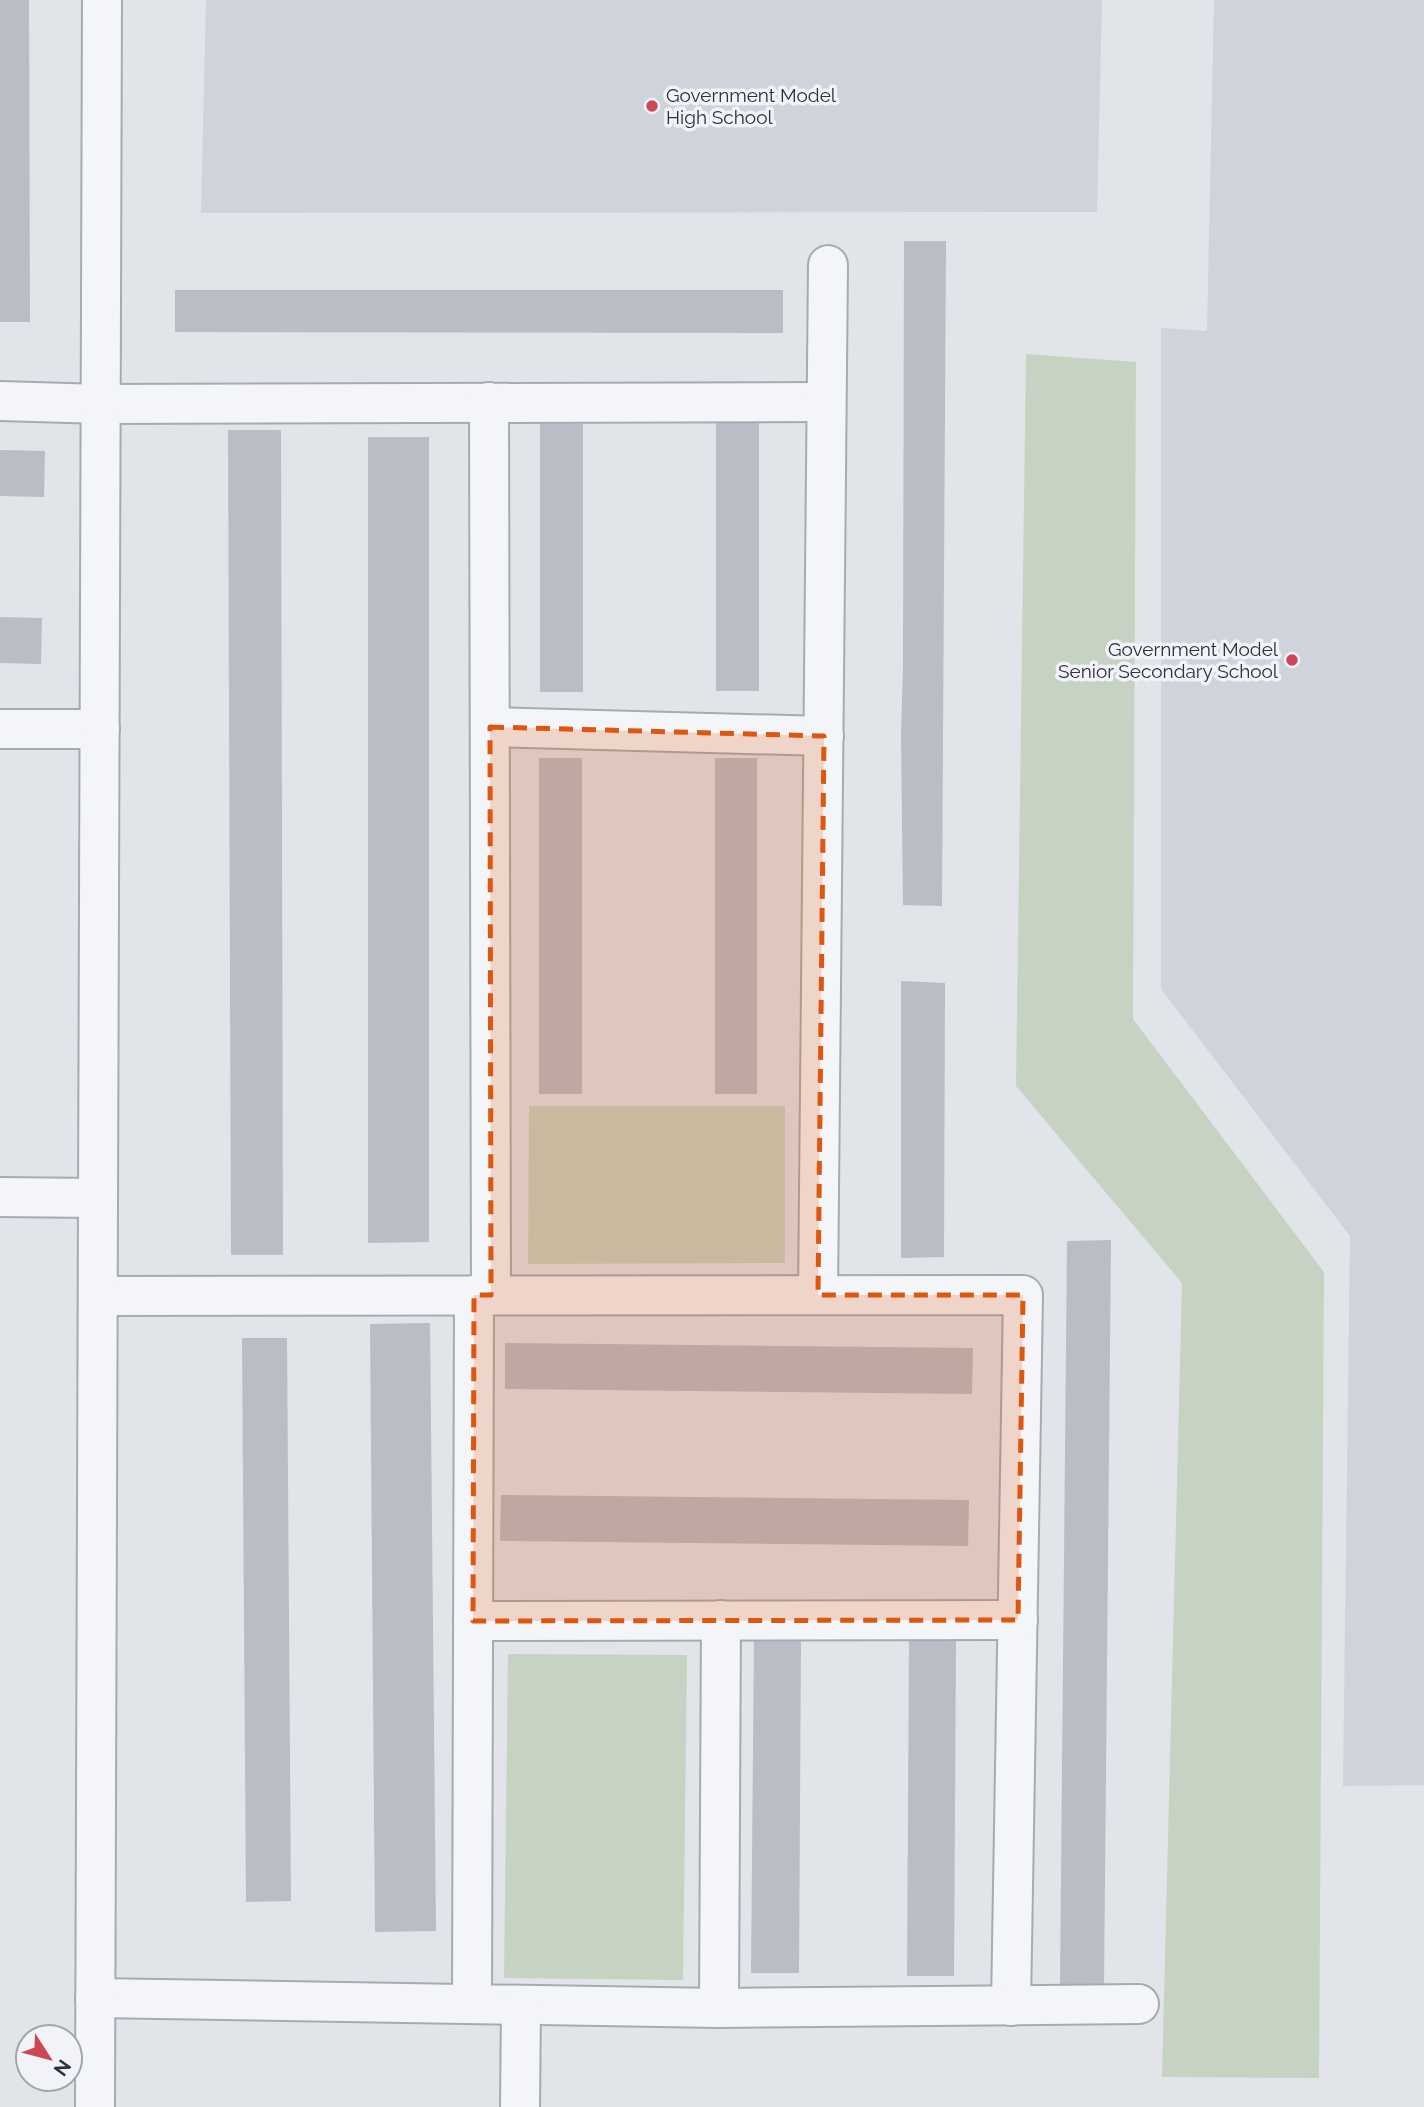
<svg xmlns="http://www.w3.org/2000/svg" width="1424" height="2107" viewBox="0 0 1424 2107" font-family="Raleway,sans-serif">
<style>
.built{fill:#cfd3db}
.green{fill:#c6d3c2}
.building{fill:#b8bdc6}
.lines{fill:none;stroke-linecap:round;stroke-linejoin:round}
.minor-casing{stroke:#a6abb3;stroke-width:42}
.minor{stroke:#f4f5f8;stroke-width:38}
.marked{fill:#de570f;fill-opacity:0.2;stroke:#de570f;stroke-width:5;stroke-dasharray:14 9;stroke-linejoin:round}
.poi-dot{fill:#cc4855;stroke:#f1f3f7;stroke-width:2.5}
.labels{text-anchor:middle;stroke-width:7;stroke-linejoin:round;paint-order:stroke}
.poi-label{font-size:19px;fill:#2a3141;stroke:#f1f3f7;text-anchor:start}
</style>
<rect width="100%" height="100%" fill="#e1e4e9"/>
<g class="built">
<path d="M206,0H1102L1097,212L201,213Z"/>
<path d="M1214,0H1424V1785L1343,1786L1350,1236L1161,989V328L1207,331Z"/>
</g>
<g class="green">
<path d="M1026,354L1136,362L1133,1019L1324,1272L1319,2078L1162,2077L1182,1283L1016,1086Z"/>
<path d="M529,1106H785V1263L528,1264Z"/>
<path d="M508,1654L687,1655L683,1980L504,1978Z"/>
</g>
<g class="building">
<path d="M0,0H29L30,322H0Z"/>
<path d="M904,241H946L942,906L903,905L901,735L903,666Z"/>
<path d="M175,290H783V333L175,332Z"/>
<rect x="716" y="423" width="43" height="268"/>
<rect x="540" y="424" width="43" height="268"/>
<path d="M228,430H281L283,1255H231Z"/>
<path d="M368,437H429V1242L368,1243Z"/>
<path d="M0,450L45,451L44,497L0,496Z"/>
<path d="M0,617L42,618L41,664L0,663Z"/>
<rect x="539" y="758" width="43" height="336"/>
<rect x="715" y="758" width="42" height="336"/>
<path d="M901,981L945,983L944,1257L901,1258Z"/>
<path d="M1111,1240L1104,1984H1060L1067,1241Z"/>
<path d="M430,1323L436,1931L375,1932L370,1324Z"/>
<path d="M242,1338H287L291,1901L246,1902Z"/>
<path d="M505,1343L973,1348L972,1394L505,1389Z"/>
<path d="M501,1495L969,1500L968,1546L500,1541Z"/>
<path d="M754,1638H801L799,1973H751Z"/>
<path d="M909,1641H956L954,1976H907Z"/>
</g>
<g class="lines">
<defs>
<g id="minor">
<path d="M0,401L101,404L826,402"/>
<path d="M489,402L491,1295"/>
<path d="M490,727L824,736"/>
<path d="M0,729H100"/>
<path d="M0,1197L98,1198"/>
<path d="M818,1295L828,265"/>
<path d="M98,1296L1023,1295L1011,2006"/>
<path d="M473,1621L1018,1620"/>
<path d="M95,1998L719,2008L1139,2004"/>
<path d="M472,2004L474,1295"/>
<path d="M719,2008L721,1620"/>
<path d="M95,2107L102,0"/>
<path d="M520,2107L521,2005"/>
</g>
</defs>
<use href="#minor" class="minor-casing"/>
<use href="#minor" class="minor"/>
</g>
<path class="marked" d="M490,727L824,736L818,1295H1023L1018,1620L473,1621L474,1295H491Z"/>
<g class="poi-dot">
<circle cx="652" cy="106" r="7"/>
<circle cx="1292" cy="660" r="7"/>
</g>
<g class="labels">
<g class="poi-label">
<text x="666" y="102">Government Model<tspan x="666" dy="22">High School</tspan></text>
<text x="1278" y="656" text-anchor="end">Government Model<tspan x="1278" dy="22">Senior Secondary School</tspan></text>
</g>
</g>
<g transform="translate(49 2058) rotate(126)"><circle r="33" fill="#f1f3f7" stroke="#a1a5ae" stroke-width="2"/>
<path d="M0-5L12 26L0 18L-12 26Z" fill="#cc4855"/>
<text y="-10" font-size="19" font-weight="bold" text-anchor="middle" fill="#2a3141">N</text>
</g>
</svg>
